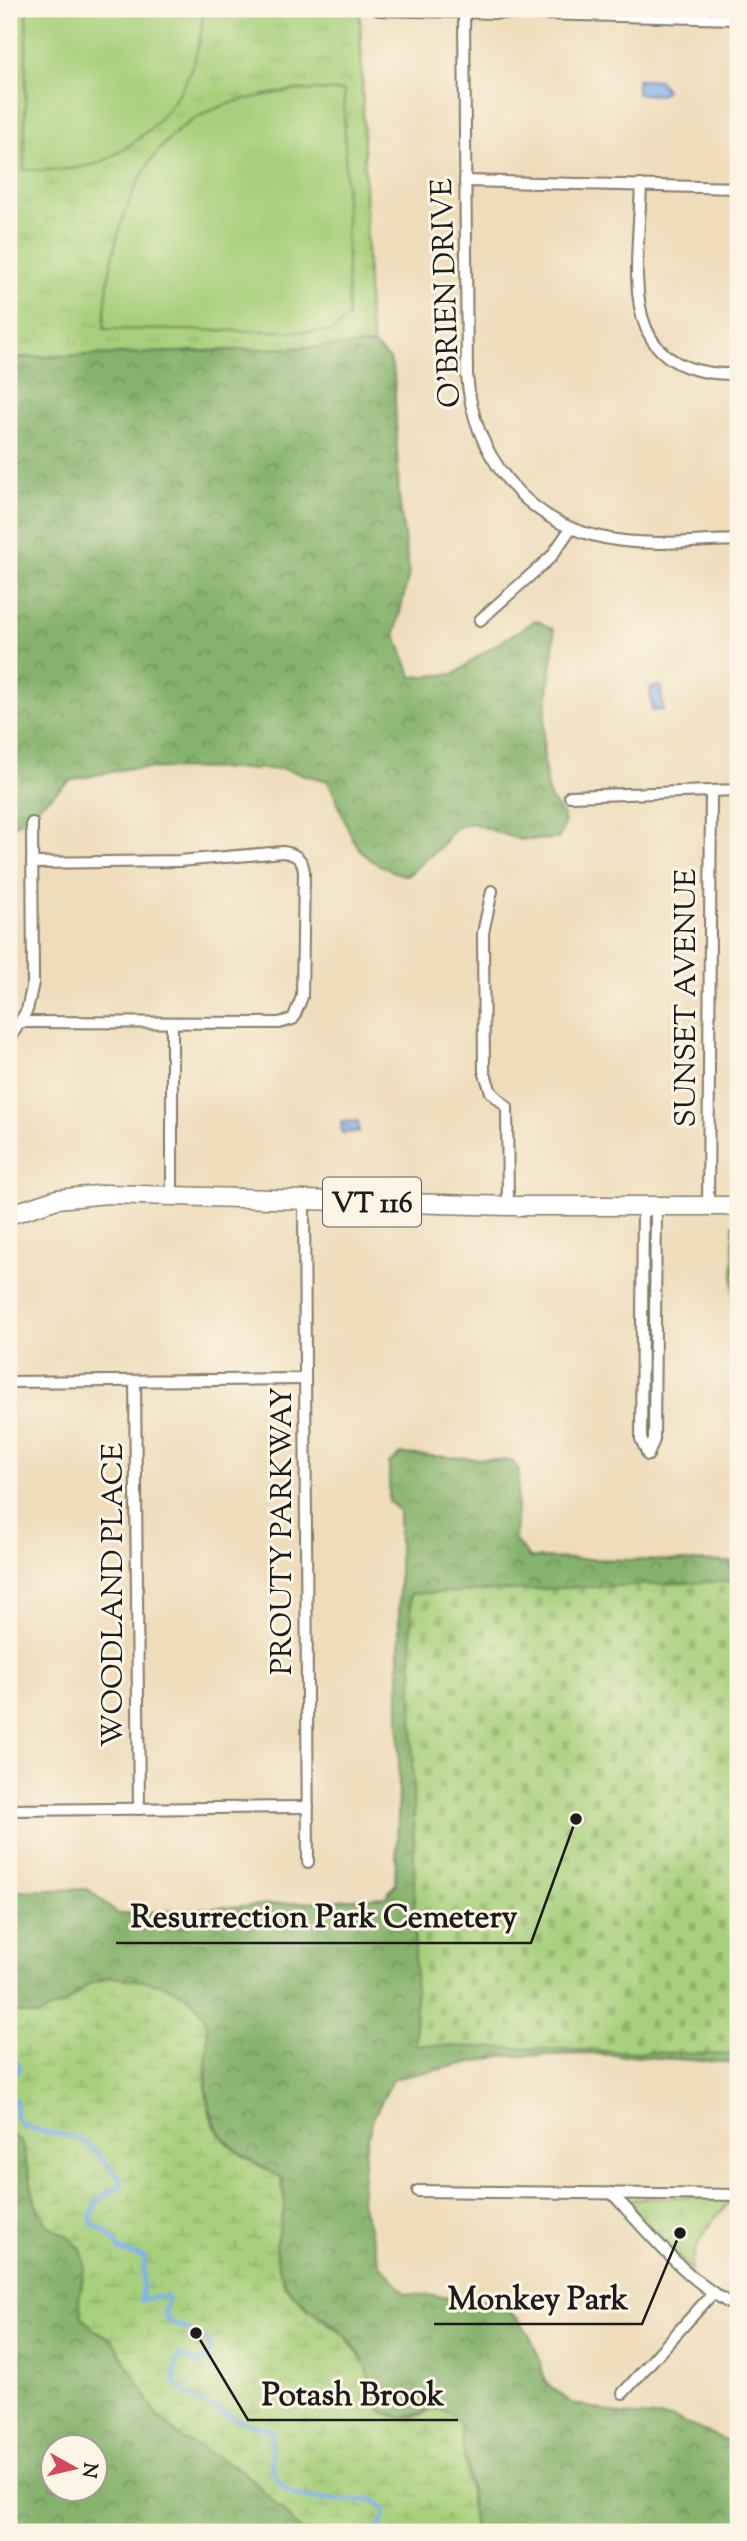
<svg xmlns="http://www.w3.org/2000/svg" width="747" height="2541" viewBox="0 0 747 2541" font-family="'Sorts Mill Goudy',serif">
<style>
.grass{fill:url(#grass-tufts);stroke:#62764c;stroke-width:2}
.forest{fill:url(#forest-crowns);stroke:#506744;stroke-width:2;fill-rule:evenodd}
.wetland{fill:url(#wetland-marsh);stroke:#62764c;stroke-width:2}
.cemetery{fill:url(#cemetery-stones);stroke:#62764c;stroke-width:2}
.garden{fill:#a7d07c;stroke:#62764c;stroke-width:2}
.water{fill:url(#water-waves);stroke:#4e6684;stroke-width:2}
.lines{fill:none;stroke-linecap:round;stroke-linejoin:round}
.stream{stroke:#7fb0eb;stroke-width:4.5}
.street-casing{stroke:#857c6b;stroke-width:14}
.primary-casing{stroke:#857c6b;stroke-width:21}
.street{stroke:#fff;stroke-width:10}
.primary{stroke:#fff;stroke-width:18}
.labels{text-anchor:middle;stroke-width:6;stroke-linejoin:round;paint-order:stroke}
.shield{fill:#fcf5e5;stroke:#5f5d58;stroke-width:2}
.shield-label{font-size:28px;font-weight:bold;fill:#1c1c1c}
.street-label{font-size:30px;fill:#1c1c1c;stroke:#fcf5e5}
.leader{fill:none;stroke:#1c1c1c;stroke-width:2.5}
.callout-dot{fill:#1c1c1c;stroke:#fcf5e5;stroke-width:2.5}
.callout-label{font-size:32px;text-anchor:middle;font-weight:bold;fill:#1c1c1c;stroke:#fcf5e5;stroke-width:6;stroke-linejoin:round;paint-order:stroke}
</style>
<defs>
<pattern id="grass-tufts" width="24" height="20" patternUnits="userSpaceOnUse" patternTransform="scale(1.75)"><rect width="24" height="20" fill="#a7d07c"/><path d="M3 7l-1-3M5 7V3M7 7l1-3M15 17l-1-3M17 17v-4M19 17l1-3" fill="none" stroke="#8fb26b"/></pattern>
<pattern id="forest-crowns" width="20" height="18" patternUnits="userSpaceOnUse" patternTransform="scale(1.75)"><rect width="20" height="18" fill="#85b26c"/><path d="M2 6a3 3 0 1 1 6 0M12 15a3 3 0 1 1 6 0" fill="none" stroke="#6c9058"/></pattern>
<pattern id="wetland-marsh" width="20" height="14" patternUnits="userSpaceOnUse" patternTransform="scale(1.75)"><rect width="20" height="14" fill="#a7d07c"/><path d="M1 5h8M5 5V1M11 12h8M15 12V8" fill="none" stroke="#8fb26b"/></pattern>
<pattern id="cemetery-stones" width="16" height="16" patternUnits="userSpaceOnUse" patternTransform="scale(1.75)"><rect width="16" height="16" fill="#a7d07c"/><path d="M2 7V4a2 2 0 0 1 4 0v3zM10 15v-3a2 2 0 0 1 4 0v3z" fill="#8fb26b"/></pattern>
<pattern id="water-waves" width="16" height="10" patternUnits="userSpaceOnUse" patternTransform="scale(1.75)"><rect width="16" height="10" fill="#7fb0eb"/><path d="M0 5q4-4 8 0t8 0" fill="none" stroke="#678ebe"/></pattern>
</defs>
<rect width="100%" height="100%" fill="#fcf5e5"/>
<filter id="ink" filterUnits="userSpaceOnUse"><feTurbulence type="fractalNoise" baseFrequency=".0143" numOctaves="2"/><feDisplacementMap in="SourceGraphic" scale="14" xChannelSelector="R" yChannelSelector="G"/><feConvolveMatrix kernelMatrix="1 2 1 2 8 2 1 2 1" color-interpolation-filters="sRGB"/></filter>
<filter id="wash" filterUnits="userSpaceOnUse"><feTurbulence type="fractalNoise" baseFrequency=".00686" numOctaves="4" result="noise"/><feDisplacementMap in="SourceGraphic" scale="28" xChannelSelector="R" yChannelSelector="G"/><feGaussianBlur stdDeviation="1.57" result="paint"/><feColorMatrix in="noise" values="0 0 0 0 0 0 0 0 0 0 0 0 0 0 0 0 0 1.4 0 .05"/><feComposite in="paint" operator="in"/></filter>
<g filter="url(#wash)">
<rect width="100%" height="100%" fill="#eedcba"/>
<g class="grass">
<path d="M11,9H360L369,320L374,345L9,358Z"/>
<path d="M737,2195C715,2217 693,2239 691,2271L624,2199Z"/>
</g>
<g class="forest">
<path d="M374,345L390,360L394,375L399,499L409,573L395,634L412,677L455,674L481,654L536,620L554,630C554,677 538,722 545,771C546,777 546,786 548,792C556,815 574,809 558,839L520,840L472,823L455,828L439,848L407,876C345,858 353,831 328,781L283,769L130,768L71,780L9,830V358Z"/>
<path d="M401,1454L512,1461L519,1470L515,1541L530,1558L732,1562L738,2063L596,2054L503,2056L393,2079L372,2120L365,2151L361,2201L380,2264L406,2294C487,2300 526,2290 545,2382L572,2403L621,2415L672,2418L738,2445V2532H474L468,2472L436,2408L404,2418L382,2412C378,2406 372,2400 370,2394C367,2386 370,2375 366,2367C363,2357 352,2343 345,2336C319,2308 287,2304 277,2262C271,2232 291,2206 281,2177C212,2143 203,2119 207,2043L89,1984L65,2004L37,2016L9,2011V1891L88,1889L118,1914L385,1897L395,1885L399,1794V1511L389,1501V1464Z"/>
<path d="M9,2133L21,2141L36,2205L47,2225L69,2237L81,2249L85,2264L79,2299L93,2329L112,2339L157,2415L186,2441L243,2471L303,2532H9ZM52,2446H94V2488H52Z"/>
</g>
<path class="wetland" d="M109,1977C143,1980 194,1983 206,2023C209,2034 207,2049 206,2060C205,2081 205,2105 214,2125C226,2150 257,2165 281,2177L285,2204L276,2241L277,2260L284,2285L310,2311L344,2335L367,2367L370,2393L382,2412C388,2414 398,2418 404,2418C431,2418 436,2395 460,2424L474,2532H303L243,2471L186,2441L157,2415L112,2339L93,2329L82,2316L79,2300L85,2264L81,2249L69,2237L47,2225L36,2205L21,2141L9,2133V2011L37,2016L65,2004L89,1984Z"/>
<g class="cemetery">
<path d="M733,1224H738V1550L735,1515Z"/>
<path d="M738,1581V2055L416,2045L411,1594Z"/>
</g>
<g class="garden">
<path d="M27,9H203C201,69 173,118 122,150C114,154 106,161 98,163C75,171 49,170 24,170Z"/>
<path d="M296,90L344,91L348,317L331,332L104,329C107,255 129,151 203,114C232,100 264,95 296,90Z"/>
</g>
<g class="water">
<path d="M637,79L659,80L666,90L660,95L637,94Z"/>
<path d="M661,686L663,710L652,711L650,688Z"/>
<path d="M358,1121L359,1132L342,1133L341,1122Z"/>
</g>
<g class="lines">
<g class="stream">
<path d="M9,2020L14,2023V2029L9,2032"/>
<path d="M9,2056L18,2063L19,2069L9,2079"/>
<path d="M9,2093L16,2100C18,2106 15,2110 16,2116C19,2134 69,2132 81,2140C98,2150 105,2167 121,2177L120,2188C102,2192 98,2201 90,2217L93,2224L110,2235L121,2251L145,2258L141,2300L165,2296L168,2298L164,2313L166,2319L206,2339L211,2351L201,2364L178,2356L174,2381C191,2401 222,2412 246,2423C255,2427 265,2425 272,2431C263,2516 316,2496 375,2501L384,2509V2521L374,2532"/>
</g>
</g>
</g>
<g filter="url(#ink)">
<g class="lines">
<defs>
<g id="street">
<path d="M378,10L738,19"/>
<path d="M464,13L467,375C473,454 525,523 605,538C648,547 694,541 738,540"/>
<path d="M465,181L738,188"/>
<path d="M641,185C638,274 613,377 738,374"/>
<path d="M480,620L551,557L571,528"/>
<path d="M570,796L738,790"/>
<path d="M492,891L483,933L484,1071L491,1092L507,1107L508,1206"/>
<path d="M21,1022L279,1023L293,1019L302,997L304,872C303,859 296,854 283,852L179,861L32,863"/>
<path d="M9,1040L27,1010L33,983L32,823"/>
<path d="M172,1194V1023"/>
<path d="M304,1200L308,1862"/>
<path d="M643,1206L641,1439L648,1455"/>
<path d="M708,1206L711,791"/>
<path d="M135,1381L139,1809"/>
<path d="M9,1382L305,1379"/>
<path d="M648,1455L654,1440L656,1206"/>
<path d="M9,1810L308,1807"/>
<path d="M418,2191L738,2195"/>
<path d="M612,2193C650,2235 688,2282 738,2308"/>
<path d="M623,2393L713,2293"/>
</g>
<path id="primary" d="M9,1215L57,1199L107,1194L508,1206H738"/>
</defs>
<use href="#street" class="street-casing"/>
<use href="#primary" class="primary-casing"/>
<use href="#street" class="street"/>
<use href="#primary" class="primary"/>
</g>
</g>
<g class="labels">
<rect class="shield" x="323" y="1177.5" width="98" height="49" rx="5"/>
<g class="shield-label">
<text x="372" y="1212">VT 116</text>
</g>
<g class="street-label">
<text transform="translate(445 293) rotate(-92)" y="10">O'BRIEN DRIVE</text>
<text transform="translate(685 998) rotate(-90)" y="10">SUNSET AVENUE</text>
<text transform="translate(281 1531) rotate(-90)" y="10">PROUTY PARKWAY</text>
<text transform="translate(112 1595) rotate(-90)" y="10">WOODLAND PLACE</text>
</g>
</g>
<path class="leader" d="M576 1819L531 1943H116M680 2233L642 2324H434M196 2333L248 2420H458"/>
<g class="callout-dot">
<circle cx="576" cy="1819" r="7"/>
<circle cx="680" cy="2233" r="7"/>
<circle cx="196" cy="2333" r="7"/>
</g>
<g class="callout-label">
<text x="324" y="1927">Resurrection Park Cemetery</text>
<text x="538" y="2309">Monkey Park</text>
<text x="353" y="2405">Potash Brook</text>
</g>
<rect width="747" height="2541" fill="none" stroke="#fcf5e5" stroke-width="35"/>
<g transform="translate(74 2468) rotate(98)"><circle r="33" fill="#fcf5e5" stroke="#a29e95" stroke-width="2"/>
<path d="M0-5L12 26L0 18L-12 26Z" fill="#d1495b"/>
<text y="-10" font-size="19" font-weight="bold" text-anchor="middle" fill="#1c1c1c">N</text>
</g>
</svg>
